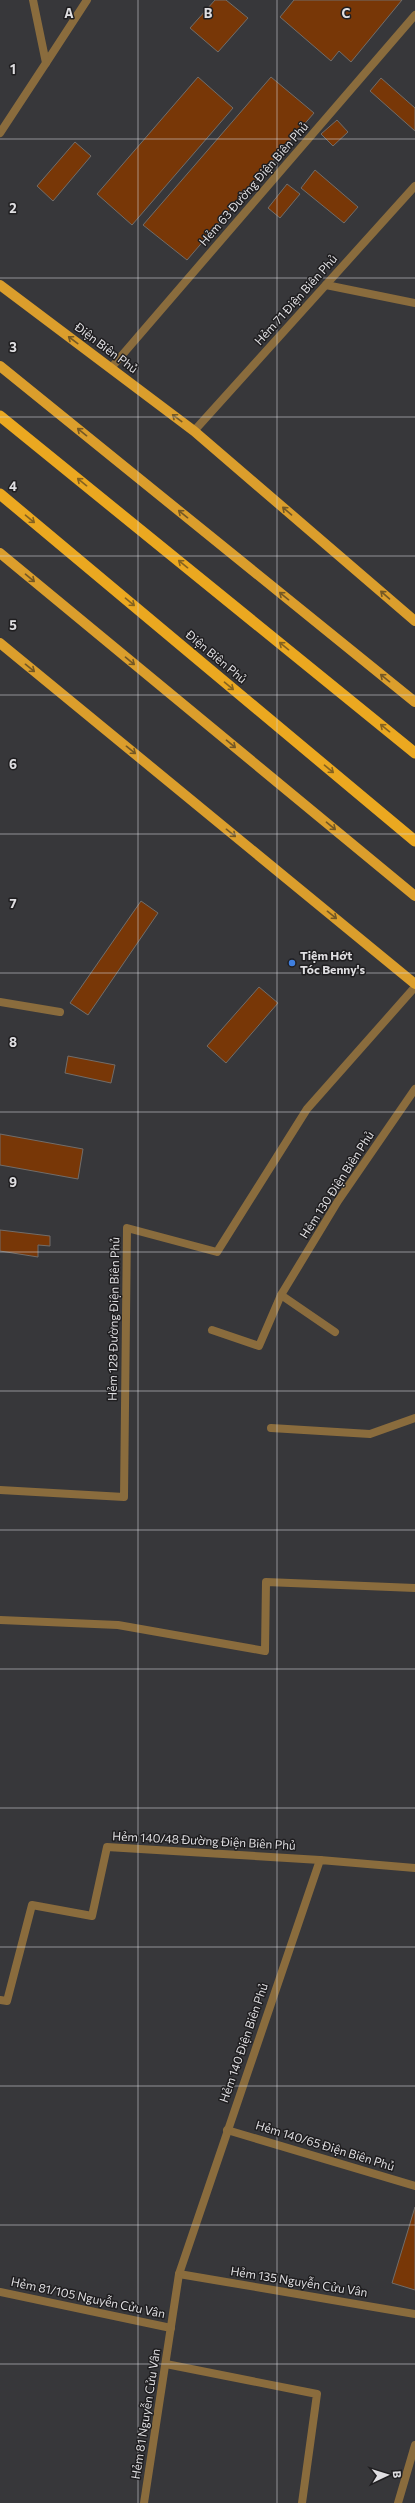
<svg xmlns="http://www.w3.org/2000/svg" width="415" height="2503" viewBox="0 0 415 2503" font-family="Commissioner,sans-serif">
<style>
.building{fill:#783707;stroke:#716d6a}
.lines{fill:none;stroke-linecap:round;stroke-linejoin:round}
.service{stroke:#8a6c3d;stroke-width:8}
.minor{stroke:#8a6c3d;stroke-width:8}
.primary{stroke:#db9e2c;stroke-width:10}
.trunk{stroke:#eba820;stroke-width:11}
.oneway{stroke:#745825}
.oneway2{stroke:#856320}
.grid{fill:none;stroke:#dfdee1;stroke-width:1;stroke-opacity:0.55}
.shop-dot{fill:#3f7fe0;stroke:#1f1e20;stroke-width:1.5}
.labels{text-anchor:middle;stroke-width:3;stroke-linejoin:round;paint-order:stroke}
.street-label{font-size:12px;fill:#dfdee1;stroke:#1f1e20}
.poi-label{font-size:12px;font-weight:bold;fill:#dfdee1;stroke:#1f1e20;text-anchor:start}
.grid-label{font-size:13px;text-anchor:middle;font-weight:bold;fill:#dfdee1;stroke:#1f1e20;stroke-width:3;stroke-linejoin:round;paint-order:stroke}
</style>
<rect width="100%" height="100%" fill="#37373a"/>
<g class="building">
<path d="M215,0H226L248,18L218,52L190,28Z"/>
<path d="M294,0H402L351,62L339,51L331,61L280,17Z"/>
<path d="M198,77L233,108L132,225L97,194Z"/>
<path d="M271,77L314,113L187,260L143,225Z"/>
<path d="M381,78L415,108V131L370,91Z"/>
<path d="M337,120L348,132L333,146L321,134Z"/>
<path d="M75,142L91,156L53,201L37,186Z"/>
<path d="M315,170L358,207L344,223L301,188Z"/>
<path d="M287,184L300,194L280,218L268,208Z"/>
<path d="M141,901L158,913L88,1015L70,1003Z"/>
<path d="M259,987L278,1003L226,1063L207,1046Z"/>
<path d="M68,1056L115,1065L111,1083L65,1073Z"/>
<path d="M0,1134L83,1149L78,1179L0,1165Z"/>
<path d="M0,1230L50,1236V1246L38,1245V1257L0,1251Z"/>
<path d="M415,2207V2290L392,2283Z"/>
</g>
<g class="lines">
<g class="service">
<path d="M46,63L87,0"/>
<path d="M0,133L46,63L33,0"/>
<path d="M111,368L415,15"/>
<path d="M0,1002L60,1012"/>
<path d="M281,1295L335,1332"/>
<path d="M212,1330L259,1346L281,1295L338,1201L415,1089"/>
<path d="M271,1428L370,1434L415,1418"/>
<path d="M0,1490L124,1497L127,1228L217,1252L307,1109L415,987"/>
<path d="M0,1620L118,1625L265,1651L266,1582L415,1588"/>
<path d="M0,2000L7,2001L32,1905L92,1916L107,1847L320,1860"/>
<path d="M227,2130L415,2186"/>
<path d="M0,2292L171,2328"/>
<path d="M166,2364L317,2394L302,2503"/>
<path d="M144,2503L179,2274L320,1860L415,1868"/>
<path d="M398,2503L415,2445"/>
</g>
<g class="minor">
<path d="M326,285L415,303"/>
<path d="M194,431L415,186"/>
<path d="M179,2274L415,2314"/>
</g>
<g class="primary">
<path d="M0,285L194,431L415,621"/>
<path d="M0,366L415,702"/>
<path d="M0,553L415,896"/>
<path d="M0,643L415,984"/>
</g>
<g class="trunk">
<path d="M0,416L415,753"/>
<path d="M0,494L415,841"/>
</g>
</g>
<defs><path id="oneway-shaft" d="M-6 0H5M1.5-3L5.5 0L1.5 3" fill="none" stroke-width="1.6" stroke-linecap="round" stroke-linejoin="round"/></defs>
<g class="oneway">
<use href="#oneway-shaft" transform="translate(73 340) rotate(-143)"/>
<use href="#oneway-shaft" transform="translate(177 418) rotate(-143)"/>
<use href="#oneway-shaft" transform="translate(82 432) rotate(-141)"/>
<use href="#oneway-shaft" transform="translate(287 511) rotate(-139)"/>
<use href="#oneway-shaft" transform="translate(183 514) rotate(-141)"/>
<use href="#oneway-shaft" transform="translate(30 578) rotate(40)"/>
<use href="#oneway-shaft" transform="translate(385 595) rotate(-139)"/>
<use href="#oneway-shaft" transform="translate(284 596) rotate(-141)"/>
<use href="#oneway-shaft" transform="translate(130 661) rotate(40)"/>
<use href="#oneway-shaft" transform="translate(30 668) rotate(39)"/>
<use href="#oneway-shaft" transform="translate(385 678) rotate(-141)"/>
<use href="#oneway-shaft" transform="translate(231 744) rotate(40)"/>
<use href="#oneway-shaft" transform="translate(131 750) rotate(39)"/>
<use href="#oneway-shaft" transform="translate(331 826) rotate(40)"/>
<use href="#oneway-shaft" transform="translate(231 833) rotate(39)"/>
<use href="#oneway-shaft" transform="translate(332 915) rotate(39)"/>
</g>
<g class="oneway2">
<use href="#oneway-shaft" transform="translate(82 482) rotate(-141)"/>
<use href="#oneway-shaft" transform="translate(30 519) rotate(40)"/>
<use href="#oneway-shaft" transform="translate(183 564) rotate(-141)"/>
<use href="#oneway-shaft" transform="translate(130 602) rotate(40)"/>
<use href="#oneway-shaft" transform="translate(284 646) rotate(-141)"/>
<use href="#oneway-shaft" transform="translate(229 686) rotate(40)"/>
<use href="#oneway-shaft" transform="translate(385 728) rotate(-141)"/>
<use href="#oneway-shaft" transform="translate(329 769) rotate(40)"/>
</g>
<path class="grid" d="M138,0V2503M277,0V2503M0,139H415M0,278H415M0,417H415M0,556H415M0,695H415M0,834H415M0,973H415M0,1112H415M0,1252H415M0,1391H415M0,1530H415M0,1669H415M0,1808H415M0,1947H415M0,2086H415M0,2225H415M0,2364H415"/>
<circle class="shop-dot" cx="292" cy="963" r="4"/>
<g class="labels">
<g class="street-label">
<text transform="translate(254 184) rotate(-49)" y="4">Hẻm 63 Đường Điện Biên Phủ</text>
<text transform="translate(296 300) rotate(-48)" y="4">Hẻm 71 Điện Biên Phủ</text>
<text transform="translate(106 348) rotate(37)" y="4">Điện Biên Phủ</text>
<text transform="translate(216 657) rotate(40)" y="4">Điện Biên Phủ</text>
<text transform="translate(337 1185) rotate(-57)" y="4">Hẻm 130 Điện Biên Phủ</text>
<text transform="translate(114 1319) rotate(-89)" y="4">Hẻm 128 Đường Điện Biên Phủ</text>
<text transform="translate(204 1841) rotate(3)" y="4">Hẻm 140/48 Đường Điện Biên Phủ</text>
<text transform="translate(244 2043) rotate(-71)" y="4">Hẻm 140 Điện Biên Phủ</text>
<text transform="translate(325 2146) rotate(17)" y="4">Hẻm 140/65 Điện Biên Phủ</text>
<text transform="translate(299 2282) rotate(9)" y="4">Hẻm 135 Nguyễn Cửu Vân</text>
<text transform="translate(88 2298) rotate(12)" y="4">Hẻm 81/105 Nguyễn Cửu Vân</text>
<text transform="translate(146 2414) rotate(-81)" y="4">Hẻm 81 Nguyễn Cửu Vân</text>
</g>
<g class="poi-label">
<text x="300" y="960">Tiệm Hớt<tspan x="300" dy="14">Tóc Benny's</tspan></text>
</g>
</g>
<g class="grid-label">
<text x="69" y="18">A</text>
<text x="208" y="18">B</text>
<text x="346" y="18">C</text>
<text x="13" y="74">1</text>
<text x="13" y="213">2</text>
<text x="13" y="352">3</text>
<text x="13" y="491">4</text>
<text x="13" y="630">5</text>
<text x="13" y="769">6</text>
<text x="13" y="908">7</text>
<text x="13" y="1047">8</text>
<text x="13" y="1187">9</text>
</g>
<g transform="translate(387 2475) rotate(86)" stroke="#1f1e20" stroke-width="3" paint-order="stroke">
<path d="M0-3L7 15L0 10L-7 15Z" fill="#dfdee1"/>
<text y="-6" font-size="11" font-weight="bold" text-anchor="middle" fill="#dfdee1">B</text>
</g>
</svg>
